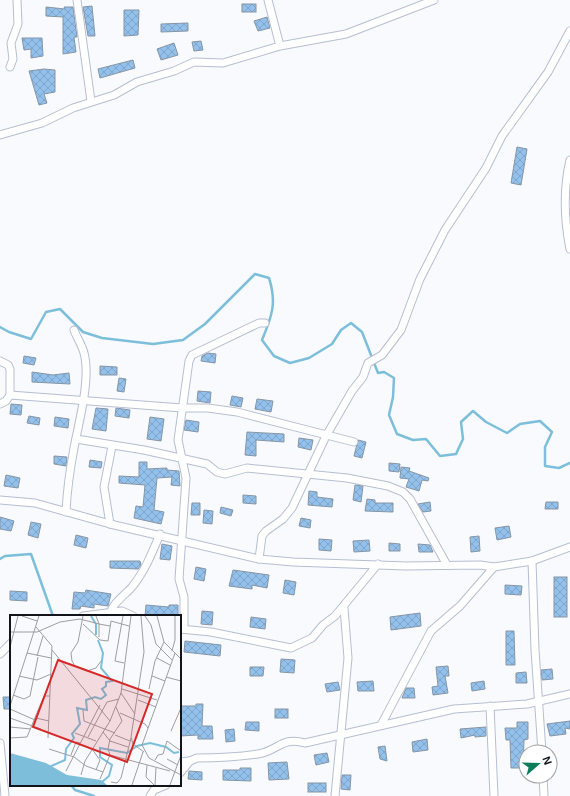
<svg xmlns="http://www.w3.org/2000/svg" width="570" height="796" viewBox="0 0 570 796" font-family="Helvetica,sans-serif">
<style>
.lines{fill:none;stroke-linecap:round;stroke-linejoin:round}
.stream{stroke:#7dbfdb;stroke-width:2.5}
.building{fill:url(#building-cross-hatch);stroke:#8695a4}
.street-casing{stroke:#b6bed1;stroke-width:9}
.street{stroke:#fff;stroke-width:7}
.inset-river{fill:none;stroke:#7dbfdb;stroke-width:2}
.inset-road{fill:none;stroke:#9c9ea3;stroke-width:1}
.view{fill:#d62828;fill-opacity:0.15;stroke:#d62828;stroke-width:2}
.inset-edge{fill:none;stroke:#11141a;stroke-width:2}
</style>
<defs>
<pattern id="building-cross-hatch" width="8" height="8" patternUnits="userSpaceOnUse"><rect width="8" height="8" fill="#93c1ec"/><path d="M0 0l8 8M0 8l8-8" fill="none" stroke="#7ea5ca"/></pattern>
</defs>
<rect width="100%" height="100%" fill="#f8fafe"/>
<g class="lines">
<g class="stream">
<path d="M0,327L9,332L31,339L46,312L60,309L83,332L102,338L153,344L183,340L205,324L255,274L269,278C277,303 272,316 262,340L274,356L290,363L309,358L332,344L341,330L351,323L362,332L378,373L384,372L394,378L393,397L389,415L397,434L413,440L426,439L440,456L456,454L463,439L461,422L473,411L486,422L507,433L520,424L540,421L552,432L545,447V466L559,468L570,463"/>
<path d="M0,559L5,556L31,554L53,616"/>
<path d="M71,785L75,790L94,796"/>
</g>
</g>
<g class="building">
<rect x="242" y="4" width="14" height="8"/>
<path d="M92,6L95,36H88L83,7Z"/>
<path d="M46,7L65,9L64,7H73L77,37H74L76,52L63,54V17L46,16Z"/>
<path d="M124,10H139L138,35L124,36Z"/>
<path d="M267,17L270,28L258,31L254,21Z"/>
<path d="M188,23V31L161,32V24Z"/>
<path d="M22,38H42L43,56L31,58V49L24,50Z"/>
<path d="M201,41L203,50L194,51L192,42Z"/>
<path d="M174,43L178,55L161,60L157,49Z"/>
<path d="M133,60L135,68L100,78L98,69Z"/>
<path d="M44,69L55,70V92L44,94L47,103L39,105L29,71Z"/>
<path d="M517,147L527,149L521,185L511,183Z"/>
<path d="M208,353L216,354L215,363L201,361L202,356Z"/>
<path d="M24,356L36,358L34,365L23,363Z"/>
<path d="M100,366L117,367V375H100Z"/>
<path d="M32,372L53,375L69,373L70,384L32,382Z"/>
<path d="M119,378L126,379L124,392L117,391Z"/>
<path d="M198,391L211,392L210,403L197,401Z"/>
<path d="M232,396L243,398L241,407L230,405Z"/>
<path d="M257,399L273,401L271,412L255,409Z"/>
<path d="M11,404L22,405L21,415L10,414Z"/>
<path d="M96,408L108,409L106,431L92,429Z"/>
<path d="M116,408L130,410L129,418L115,416Z"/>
<path d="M29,416L40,418L39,425L27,423Z"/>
<path d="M55,417L69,419L68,428L54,426Z"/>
<path d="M150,417L164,419L161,441L147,439Z"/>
<path d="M186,420L199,422L198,432L184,430Z"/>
<path d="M247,432L284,434V442L256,440V456L245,455Z"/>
<path d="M299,438L313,440L311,450L298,447Z"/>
<path d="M358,440L366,442L362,458L354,456Z"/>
<path d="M54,456L67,457L66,466L54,464Z"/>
<path d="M90,460L102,462L101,468L89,467Z"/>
<path d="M139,462H147V469L167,468V470L179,471L180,486L171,485L172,477L157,478L154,510L164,512L161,524L134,518L136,506L143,507L145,485L119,483V476L139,477Z"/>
<path d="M389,463L400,464L399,472L389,471Z"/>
<path d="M401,467L410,468L409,471L429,478L428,481L422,480L419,491L406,487L409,479L400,478Z"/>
<path d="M6,475L20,478L18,488L4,486Z"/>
<path d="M355,485L363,486L361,502L353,500Z"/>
<path d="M309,491L317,492V497L333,499L332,507L308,505Z"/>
<path d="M243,495L256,496V504L243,503Z"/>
<path d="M367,499L375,500V503H393V512L365,511Z"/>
<path d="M430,502L431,511L423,512L418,504Z"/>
<path d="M546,502H558V509H545Z"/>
<path d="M192,503H200V515H191Z"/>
<path d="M221,507L233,510L231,516L220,513Z"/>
<path d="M204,510L213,511L212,524L203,523Z"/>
<path d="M0,517L14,521L11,531L0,529Z"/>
<path d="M301,518L311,520L310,528L299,526Z"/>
<path d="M31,522L41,524L38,538L28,535Z"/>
<path d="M509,526L511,537L497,540L495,528Z"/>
<path d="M76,535L88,538L86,548L74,545Z"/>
<path d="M479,536L480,551L471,552L470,537Z"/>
<path d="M319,539L332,540L331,551L319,550Z"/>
<path d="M369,540L370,551L354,552L353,541Z"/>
<path d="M389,543L400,544V551H389Z"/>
<path d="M162,544L172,546L170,560L160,559Z"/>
<path d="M418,544L430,545L433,552H419Z"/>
<path d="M110,561H140L141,565L138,569L110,568Z"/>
<path d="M196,567L206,569L204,581L194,579Z"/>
<path d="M233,570L269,575L267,588L252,585V589L229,586Z"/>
<rect x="554" y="577" width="13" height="40"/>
<path d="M285,580L296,582L294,595L283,593Z"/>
<path d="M505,585L522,586L521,595L505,594Z"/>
<path d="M86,590L111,594L108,606L94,604V608L81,606L80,609H72L74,592L85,593Z"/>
<path d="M10,591L27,592V601L10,600Z"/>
<path d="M146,605L169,607V605H178V616H145Z"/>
<path d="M202,611L213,612L212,625L201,624Z"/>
<path d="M420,613L421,626L391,630L390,617Z"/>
<path d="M251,617L266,619L265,629L250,627Z"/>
<path d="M506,631H514L515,665H506Z"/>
<path d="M185,641L221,645L220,656L184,652Z"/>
<path d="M281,659L295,660L294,673L280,672Z"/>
<path d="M448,666L449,676H445L448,693L433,695L432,687L438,686L436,667Z"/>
<path d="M250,667H264L263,676H250Z"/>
<path d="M552,669L553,679L542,680L541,670Z"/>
<path d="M526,672L527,683H516V673Z"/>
<path d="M373,681L374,691H358L357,682Z"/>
<path d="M484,681L485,689L472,691L471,683Z"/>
<path d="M338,682L340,690L327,692L325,684Z"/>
<path d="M406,688H414L415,698H402Z"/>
<path d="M3,697H11V709H4Z"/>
<path d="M196,704H203L202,726H212L213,739H198V735L180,736V706H196Z"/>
<rect x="275" y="709" width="13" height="9"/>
<path d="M570,721V729L565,728L566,734L550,736L547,724Z"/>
<path d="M246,722H259V731L245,730Z"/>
<path d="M517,722H528V739L524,740L523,768H511L510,740H506L505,728H517Z"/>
<path d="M486,727V736L475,737V735L461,738L460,729Z"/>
<path d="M234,729L235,741L226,742L225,730Z"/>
<path d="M427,739L428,750L413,752L412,742Z"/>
<path d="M385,746L387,761L380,759L378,747Z"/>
<path d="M327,753L329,762L316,765L314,755Z"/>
<path d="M287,762L289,779L269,780L268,763Z"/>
<path d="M240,768H251V781L223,780V770H240Z"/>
<path d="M189,771L202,772V780L188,779Z"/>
<path d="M342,775H351L350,790L341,789Z"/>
<rect x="308" y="783" width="18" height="9"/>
</g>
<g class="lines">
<defs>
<g id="street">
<path d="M77,0L91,101"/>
<path d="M268,0L280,46"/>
<path d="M10,67L13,59L11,43L18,24L17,0"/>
<path d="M0,135L42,123L73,108L114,95L137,82L174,71L194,62L223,63L280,46L346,34L434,0"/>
<path d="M570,160C563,190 564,219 570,249"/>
<path d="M0,361L8,365L10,369V395"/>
<path d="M0,404L6,401L10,395L182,408H208L237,412L354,442"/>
<path d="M76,439L144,450L207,464L217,472L225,474L247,468L347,478L388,486L403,492L410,499L447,565"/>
<path d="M0,500L35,503L110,524L259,559L293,562L406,566L480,565L494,567L532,561L570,547"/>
<path d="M66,512C67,490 70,469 74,448C79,421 91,379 84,353C82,345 77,338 74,330"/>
<path d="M110,524L104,487L112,446"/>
<path d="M259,559L262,536L266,531L283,519L292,508L326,436L352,391L363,377L368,363L382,355L401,330L420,279L445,230L486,168L502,136L548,72L570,31"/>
<path d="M532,561L535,650L542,752"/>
<path d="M83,616L122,611L133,616"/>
<path d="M110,616C110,605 125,595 132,587C145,571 152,553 160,534"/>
<path d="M180,629L211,632L291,648L312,638L323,625L335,616L378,564"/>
<path d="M184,629V597L179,579L186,478L178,440L189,361L192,355L259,323H265"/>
<path d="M0,654L11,643"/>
<path d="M490,706L494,796"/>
<path d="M381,725L431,631L460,606L494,567"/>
<path d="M0,743L5,796"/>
<path d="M180,762L190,761"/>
<path d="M180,773L190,761L197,758C217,758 238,757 258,754C278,751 282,736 305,743L454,709L527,704L570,694"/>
<path d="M543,776L544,796"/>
<path d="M150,796L154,790L166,785"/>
<path d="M335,796L348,658L344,608"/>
</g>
</defs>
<use href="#street" class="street-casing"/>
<use href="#street" class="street"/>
</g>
<g transform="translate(10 615)">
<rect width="171" height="171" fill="#f8fafe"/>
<path d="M0,138L36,148L57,160L91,165L97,170H0Z" fill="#7dbfdb"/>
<path class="inset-river" d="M81,1L86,9V20M39,152L55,145L56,134L64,123L62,119L70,109L67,93L77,95L76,85L85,82L91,84L96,80L92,74L96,71V67L102,66L91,53L93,38L88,25M92,167L99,161L102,150L90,142V133L117,138L127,131L140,128L156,132L164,138L169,137"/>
<path class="inset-road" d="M12,1L27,6M73,1L68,27L61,38L62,46L65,51L77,56L86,53L91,46M113,1L105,46L114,48M131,1L134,37L121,122L123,129L134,137M135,1L141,10L146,29L162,45M147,1L154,27L171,44M73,9L90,25L98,26L101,6L119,11M26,12L42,31L38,123M0,17H27L50,7L70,4L89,9L86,1M89,22V9L100,11M0,32L8,1M42,35L100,106M162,36L165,25V1M17,38L41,43M165,38L132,130L139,143L171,160M27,41L33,21M147,43L160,50M9,61L27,65L41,59M142,61L155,66M156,62L171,66M112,74L147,85M139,74L145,46L154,27M111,78L125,99M3,80L14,84L20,81L28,42M128,85L146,92M0,91L29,1M106,92L112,106L100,124L98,134L100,140L160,156M0,94L25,105M73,95L74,106L105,118M110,98L135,109L138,113M0,103L31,114M26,103L39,106M0,112L21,114M161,116L171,93M93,117L100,126L118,132M65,118L86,126M105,120L120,126M78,122L97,87L109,84M0,123L17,122L34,81H40M157,126L171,136M39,134L64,142L76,151L93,157L90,164M82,134L90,145L86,155M61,140L66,127L70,128M157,144L168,150M145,145L148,140L153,139L157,126M137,150L136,162L144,170M56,156L90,90M93,157L100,140M71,160L75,146L100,106L111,78L121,1M101,167L107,168L111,163L121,123M122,170L133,137M145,170L146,153M160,170L171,140"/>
<path class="view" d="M48,45L142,79L117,147L23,112Z"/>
<rect width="171" height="171" class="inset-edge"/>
</g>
<g transform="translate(538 764) rotate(70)"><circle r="19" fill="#ffffff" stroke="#a0a1a3"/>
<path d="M0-3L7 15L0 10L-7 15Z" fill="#0c7e5b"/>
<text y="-6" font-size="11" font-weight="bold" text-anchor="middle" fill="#11141a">N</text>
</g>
</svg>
